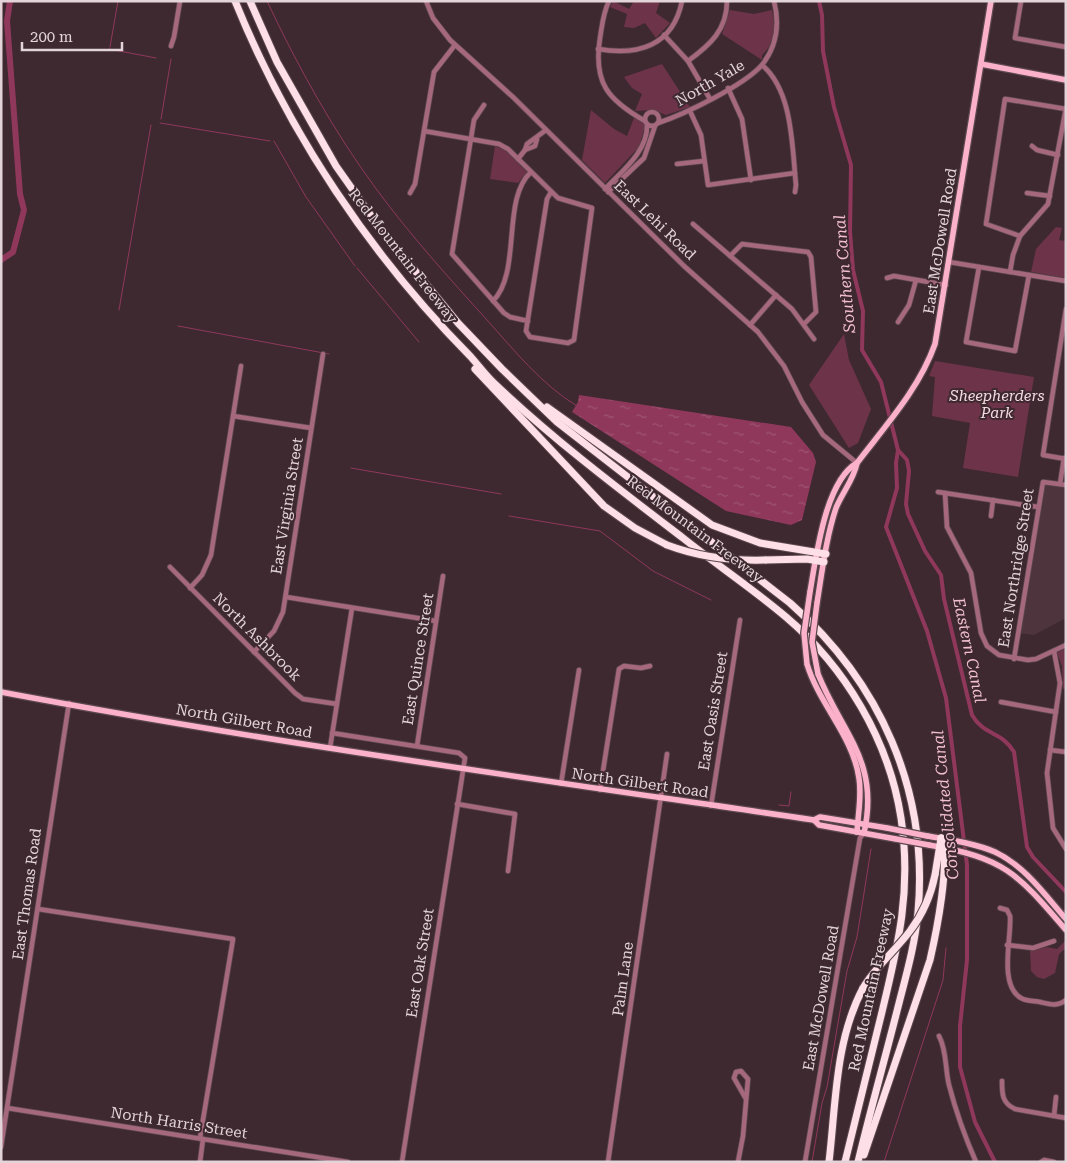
<svg xmlns="http://www.w3.org/2000/svg" width="1067" height="1163" viewBox="0 0 1067 1163" font-family="'Roboto Serif',serif">
<style>
.built{fill:#4e343c}
.park{fill:#6d3349}
.water{fill:url(#water-ripples)}
.lines{fill:none;stroke-linecap:round;stroke-linejoin:round}
.stream{stroke:#8f385b;stroke-width:1}
.canal{stroke:#8f385b;stroke-width:4}
.river{stroke:#8f385b;stroke-width:6}
.minor-casing{stroke:#5c484e;stroke-width:6}
.major-casing{stroke:#5c484e;stroke-width:8}
.highway-casing{stroke:#5c484e;stroke-width:9}
.minor{stroke:#a5687d;stroke-width:4.5}
.major{stroke:#fcb1ca;stroke-width:5.5}
.highway{stroke:#fedfe8;stroke-width:7}
.major-bridge-casing{stroke:#5c484e;stroke-width:8;stroke-linecap:butt}
.highway-bridge-casing{stroke:#5c484e;stroke-width:9;stroke-linecap:butt}
.major-bridge{stroke:#fcb1ca;stroke-width:5.5}
.highway-bridge{stroke:#fedfe8;stroke-width:7}
.labels{text-anchor:middle;stroke-width:4;stroke-linejoin:round;paint-order:stroke}
.street-label{font-size:15px;fill:#e2d4d8;stroke:#3e2930}
.park-label{font-size:15px;font-style:italic;fill:#f5dae2;stroke:#3e2930}
.water-label{font-size:16px;font-style:italic;fill:#f2bfcf;stroke:#3e2930}
</style>
<defs>
<pattern id="water-ripples" width="26" height="14" patternUnits="userSpaceOnUse" patternTransform="scale(1.25)"><rect width="26" height="14" fill="#8f385b"/><path d="M2 4q2-2 4 0t4 0M15 11q2-2 4 0t4 0" fill="none" stroke="#9e5472"/></pattern>
</defs>
<rect width="100%" height="100%" fill="#3e2930"/>
<path class="built" d="M1043,482L1066,485V618L1034,635L1018,633Z"/>
<g class="park">
<path d="M613,1L629,9L634,1H660L656,13L670,23L656,38L645,23L634,28L624,27L627,14L610,7Z"/>
<path d="M730,10L754,14L772,10C776,27 775,43 762,55V60L722,34Z"/>
<path d="M662,64L690,107L666,115L653,110L635,111L642,94L632,88L624,77Z"/>
<path d="M591,110L614,129L627,136L634,118L643,122L645,127L639,147L605,183L582,160Z"/>
<path d="M495,146L505,150L527,172L518,183L490,179Z"/>
<path d="M1056,227L1062,228L1059,240L1066,241V278L1031,272L1036,249Z"/>
<path d="M844,334L849,360L871,409L858,443L849,448L809,385Z"/>
<path d="M935,361L1034,377L1018,477L963,468L970,423L932,416L935,377L929,376Z"/>
<path d="M1066,648V689H1063L1062,666L1057,653Z"/>
<path d="M1066,940V948L1059,954L1055,973L1044,979L1037,977L1031,971L1030,951L1047,947L1057,949Z"/>
</g>
<path class="water" d="M579,395L791,427L813,453L816,462L802,520L791,525L726,511L572,412L578,402Z"/>
<g class="lines">
<g class="stream">
<path d="M267,1C298,67 334,132 377,190C411,236 449,278 487,320C514,350 542,385 577,406"/>
<path d="M110,47L118,1"/>
<path d="M109,49L156,58"/>
<path d="M161,119L171,59"/>
<path d="M160,123L270,141"/>
<path d="M274,141L306,197L355,266"/>
<path d="M357,268L419,342"/>
<path d="M119,310L151,125"/>
<path d="M178,326L329,354"/>
<path d="M351,468L501,494"/>
<path d="M509,516L600,531L653,571L711,600"/>
<path d="M779,805L789,806L791,792"/>
<path d="M812,1162L822,1103L827,1087L847,971L857,937L871,849"/>
<path d="M884,1162L943,980L946,948"/>
</g>
<g class="canal">
<path d="M819,1L822,15L823,51L834,107L851,165L850,232L853,270L863,311L862,350L881,382L898,450L896,463L897,488L886,527L927,631L946,698L967,865V960L960,1026V1067L975,1122L995,1162"/>
<path d="M898,450L907,460L909,471L906,504L908,514L925,551L941,575L944,599L972,715C984,736 1002,731 1014,752L1027,847L1033,857L1066,892"/>
</g>
<path class="river" d="M1,260L13,252L24,210L20,194L7,21L10,1"/>
<defs>
<g id="minor">
<path d="M426,1L433,18L450,40L514,98L684,266L758,332L784,366L802,402L823,435L857,463"/>
<path d="M609,1C603,13 602,26 600,38C593,83 608,100 645,121"/>
<path d="M774,1C780,25 777,46 762,65C793,91 792,147 796,185L795,192"/>
<path d="M1021,1L1015,38L1066,47"/>
<path d="M664,35L688,61L710,99"/>
<path d="M171,46L174,37L180,1"/>
<path d="M598,49C638,56 673,46 682,1"/>
<path d="M688,61C710,45 727,30 727,1"/>
<path d="M728,88L742,119L751,180"/>
<path d="M484,105L474,120L452,254L504,313L510,317L528,321"/>
<path d="M690,111L701,135L708,185L795,173"/>
<circle cx="652" cy="119" r="7"/>
<path d="M658,123C685,114 743,86 762,65"/>
<path d="M424,131L499,144L508,149L558,198L592,208L574,340L568,343L530,337L526,331L547,199L551,192"/>
<path d="M1032,146L1037,150L1058,155"/>
<path d="M525,150L535,146L537,139"/>
<path d="M518,159L525,150L527,144L546,130"/>
<path d="M677,164L704,161"/>
<path d="M605,189C622,171 648,151 647,125"/>
<path d="M608,192L644,158L655,126"/>
<path d="M410,193L415,184L434,72L455,45"/>
<path d="M1027,193L1050,196"/>
<path d="M693,224L792,309L814,339"/>
<path d="M1020,236L986,224L1005,99L1066,109"/>
<path d="M730,256L742,244L808,252L811,257L816,312L804,324"/>
<path d="M949,262L1066,281"/>
<path d="M979,267L966,342L1015,351L1029,275"/>
<path d="M1010,272L1013,255L1020,236L1048,204L1066,108"/>
<path d="M887,278L894,276L946,285"/>
<path d="M493,301C522,272 501,199 531,172"/>
<path d="M1066,309L1043,455L1066,459"/>
<path d="M898,322L909,305L916,280"/>
<path d="M750,325L776,295"/>
<path d="M233,416L311,428"/>
<path d="M1060,484L1064,458"/>
<path d="M938,492L1038,507"/>
<path d="M945,493L947,527L971,573L981,633L987,646L999,655L1028,660L1036,659L1066,645"/>
<path d="M991,516L993,500"/>
<path d="M170,567L295,693L303,699L337,704"/>
<path d="M190,588L202,575L211,555L241,366"/>
<path d="M286,597L436,621"/>
<path d="M1054,651L1060,683L1047,773L1053,828L1066,849"/>
<path d="M254,652L274,631L283,612L323,354"/>
<path d="M1014,659L1043,482L1066,485"/>
<path d="M1001,702L1056,712"/>
<path d="M332,733L459,753L465,758L402,1162"/>
<path d="M417,746L443,576"/>
<path d="M330,748L352,608"/>
<path d="M1050,750L1066,752"/>
<path d="M561,784L579,670"/>
<path d="M600,790L619,669L624,666L641,668L650,666"/>
<path d="M457,804L515,814L508,871"/>
<path d="M711,806L740,620"/>
<path d="M1000,908L1007,910L1010,916C1012,936 998,985 1021,998C1026,1001 1034,1001 1040,1002C1049,1004 1058,1007 1066,1000"/>
<path d="M38,909L233,939L200,1138"/>
<path d="M1007,945L1033,948L1054,941"/>
<path d="M939,1036C947,1051 945,1069 949,1085C956,1112 965,1137 976,1162"/>
<path d="M1002,1081C1002,1094 1002,1103 1015,1109L1066,1118"/>
<path d="M7,1108L348,1162"/>
<path d="M1054,1116L1056,1097"/>
<path d="M1,1147L69,703"/>
<path d="M200,1162L203,1139"/>
<path d="M608,1162L667,754"/>
<path d="M738,1162L743,1136L748,1079L741,1071L736,1072L734,1078L746,1099"/>
<path d="M805,1162L860,838L864,833"/>
<path d="M1041,1162L1044,1160L1054,1162"/>
</g>
<g id="major">
<path d="M981,64L1066,80"/>
<path d="M810,592C816,558 825,481 857,463C886,425 919,389 935,344L991,1"/>
<path d="M817,603C822,572 826,538 836,508C842,493 854,479 857,463"/>
<path d="M807,664C819,704 853,736 859,778C862,796 858,814 857,832"/>
<path d="M818,674C842,734 880,761 864,833"/>
<path d="M1,692C271,743 543,780 814,820L820,817L887,828"/>
<path d="M814,820L819,825L896,839"/>
<path d="M927,836C950,840 974,843 995,852C1025,866 1045,895 1066,919"/>
<path d="M929,845C1005,858 1017,873 1066,930"/>
</g>
<g id="highway">
<path d="M235,1C289,134 371,256 471,357C479,366 486,376 495,384C554,440 619,489 683,538C717,565 753,589 786,617C845,667 889,740 901,818C912,891 898,946 881,1016C869,1064 857,1113 845,1162"/>
<path d="M250,1L277,62L336,166L379,227L458,323L502,369L557,422L790,603C880,682 929,790 918,912C915,946 905,979 897,1011C884,1062 870,1112 858,1162"/>
<path d="M475,369L604,506L635,528L667,545"/>
<path d="M547,407L712,525L760,543L826,554"/>
<path d="M765,560L807,559L824,562"/>
<path d="M935,875L941,838"/>
<path d="M864,1155L930,960C936,934 951,861 941,838"/>
<path d="M829,1162C836,1103 835,1041 863,988"/>
</g>
</defs>
<use href="#minor" class="minor-casing"/>
<use href="#major" class="major-casing"/>
<use href="#highway" class="highway-casing"/>
<use href="#minor" class="minor"/>
<use href="#major" class="major"/>
<use href="#highway" class="highway"/>
<defs>
<g id="major-bridge">
<path d="M817,603L812,642L818,674"/>
<path d="M807,664L804,633L810,592"/>
<path d="M887,828L927,836"/>
<path d="M896,839L929,845"/>
</g>
<g id="highway-bridge">
<path d="M667,545C699,557 731,561 765,560"/>
<path d="M863,988C876,966 895,951 910,931C923,914 931,895 935,875"/>
</g>
</defs>
<use href="#major-bridge" class="major-bridge-casing"/>
<use href="#highway-bridge" class="highway-bridge-casing"/>
<use href="#major-bridge" class="major-bridge"/>
<use href="#highway-bridge" class="highway-bridge"/>
</g>
<g class="labels">
<g class="street-label">
<text transform="translate(710 83) rotate(-30)" y="5">North Yale</text>
<text transform="translate(655 220) rotate(44)" y="5">East Lehi Road</text>
<text transform="translate(940 241) rotate(-81)" y="5">East McDowell Road</text>
<text transform="translate(403 256) rotate(52)" y="5">Red Mountain Freeway</text>
<text transform="translate(287 506) rotate(-81)" y="5">East Virginia Street</text>
<text transform="translate(695 529) rotate(37)" y="5">Red Mountain Freeway</text>
<text transform="translate(1016 568) rotate(-81)" y="5">East Northridge Street</text>
<text transform="translate(257 637) rotate(45)" y="5">North Ashbrook</text>
<text transform="translate(418 659) rotate(-81)" y="5">East Quince Street</text>
<text transform="translate(713 711) rotate(-81)" y="5">East Oasis Street</text>
<text transform="translate(244 721) rotate(10)" y="5">North Gilbert Road</text>
<text transform="translate(640 783) rotate(8)" y="5">North Gilbert Road</text>
<text transform="translate(27 894) rotate(-82)" y="5">East Thomas Road</text>
<text transform="translate(420 963) rotate(-81)" y="5">East Oak Street</text>
<text transform="translate(623 979) rotate(-82)" y="5">Palm Lane</text>
<text transform="translate(871 990) rotate(-78)" y="5">Red Mountain Freeway</text>
<text transform="translate(821 998) rotate(-80)" y="5">East McDowell Road</text>
<text transform="translate(179 1123) rotate(9)" y="5">North Harris Street</text>
</g>
<g class="park-label">
<text x="997" y="401">Sheepherders<tspan x="997" dy="17">Park</tspan></text>
</g>
<g class="water-label">
<text transform="translate(844 274) rotate(-95)" y="6">Southern Canal</text>
<text transform="translate(970 650) rotate(78)" y="6">Eastern Canal</text>
<text transform="translate(945 805) rotate(-96)" y="6">Consolidated Canal</text>
</g>
</g>
<rect width="1067" height="1163" fill="none" stroke="#e2d4d8" stroke-width="5"/>
<path d="M22 42v8h100v-8" fill="none" stroke="#e2d4d8" stroke-width="2.5"/>
<text x="30" y="42" font-size="15" fill="#e2d4d8" stroke="#3e2930" stroke-width="4" paint-order="stroke">200 m</text>
</svg>
